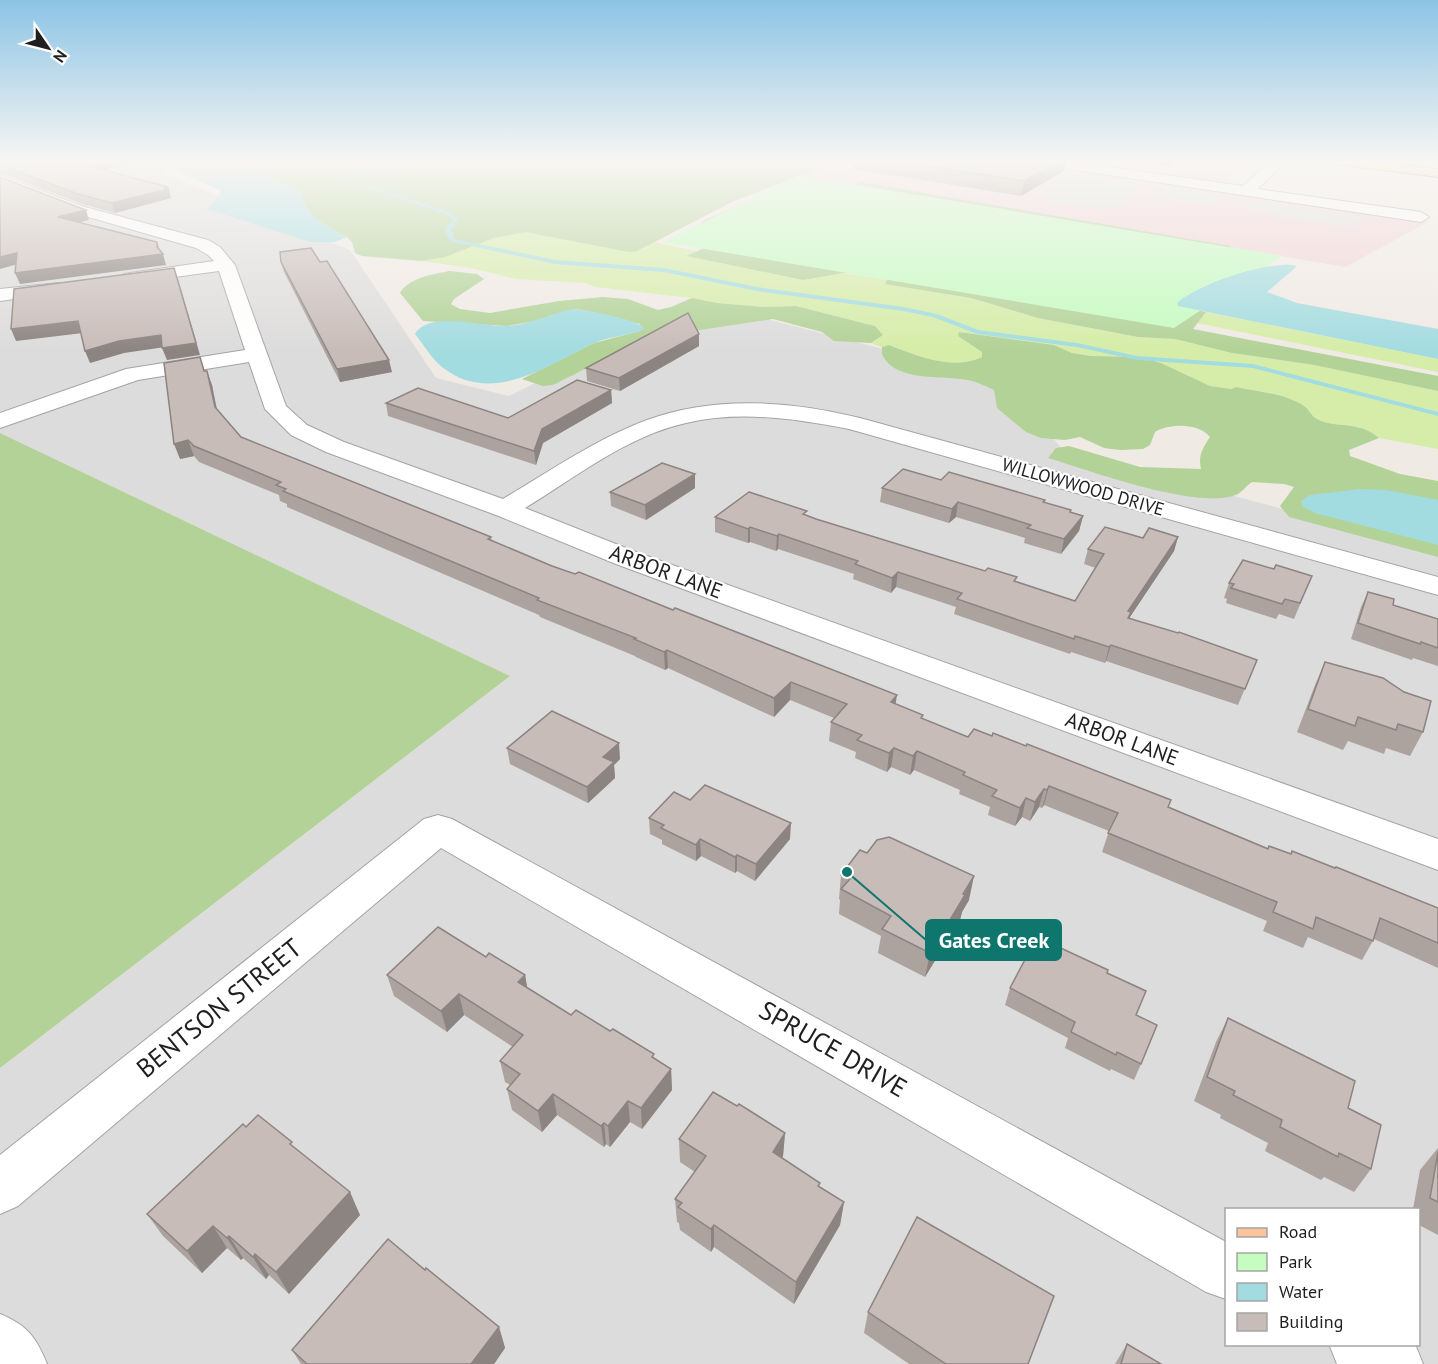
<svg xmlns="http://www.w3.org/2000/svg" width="1438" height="1364" viewBox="0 0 1438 1364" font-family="'PT Sans',sans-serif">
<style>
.residential{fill:#dddcdc;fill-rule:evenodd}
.commercial{fill:#f2d3d7}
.grass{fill:#d5eda8}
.forest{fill:#b2d297}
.park{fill:#c5fcc0}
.parking{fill:#dfdfdf}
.water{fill:#a3dce0}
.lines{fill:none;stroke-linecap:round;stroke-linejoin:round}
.stream{fill:#a3dce0;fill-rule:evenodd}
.minor-casing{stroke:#a3a3a3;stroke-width:2}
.major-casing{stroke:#9a4d00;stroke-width:2}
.minor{fill:#fff;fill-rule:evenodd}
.major{fill:#ffc39b;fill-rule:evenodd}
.wall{fill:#aca29e}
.shaded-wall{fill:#8c8481}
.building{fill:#c8bcb8;stroke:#8c8481;stroke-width:1.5}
.labels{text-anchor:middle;stroke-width:4.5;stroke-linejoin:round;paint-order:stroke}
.far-street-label{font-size:18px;fill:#1f1f1f;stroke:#fff}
.street-label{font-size:21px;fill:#1f1f1f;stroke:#fff}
.near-street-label{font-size:26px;fill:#1f1f1f;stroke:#fff}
.leader{fill:none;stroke:#0f766e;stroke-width:2}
.callout-dot{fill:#0f766e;stroke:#fff;stroke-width:2}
.callout{fill:#0f766e;stroke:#0f766e;stroke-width:2}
.callout-label{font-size:22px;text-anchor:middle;font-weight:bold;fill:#fff}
</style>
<rect width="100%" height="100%" fill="#f0eae5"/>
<path class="residential" d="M0,160H197L161,172L350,250L436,378L509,396L630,336L763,318L1003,380L1064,451L1438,550V1364H0V1068L510,676L0,433ZM1226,1210H1418V1344H1226Z"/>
<g class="commercial">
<path d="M836,160H1014L1430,221L1345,267L799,175Z"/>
<path d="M1053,160H1251L1226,181L1214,182Z"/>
</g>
<g class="grass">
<path d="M525,232L638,251L654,242L697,251L688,256L803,280L841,273L887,280L885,283L971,298L1038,318L1138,337L1175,339L1232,353L1314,365L1438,391V449L1379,438C1359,420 1336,429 1317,419C1311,416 1309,409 1304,406C1286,393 1257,392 1236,387L1231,389L1210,386L1161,363L1140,357L1092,356L1072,353L1054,345L960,332L958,336L982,352L983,357C955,371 916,356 889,345L882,347L871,343L883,335L875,326L796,306L764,307L717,303L692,298L595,287L585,283L516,279L471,268L421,261C457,255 489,235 525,232Z"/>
<path d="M1206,312L1438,359V372L1197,323Z"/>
</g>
<g class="forest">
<path d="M216,160H843L734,201L637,251L629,252L525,232L494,238L445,257L421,261L362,256L355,253L352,242L347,237C329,227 304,217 302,193L297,189L240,165Z"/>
<path d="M861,182L1230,246L1236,263L1185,308L1206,312L1193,329L1438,376V391L1314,365L1232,353L1175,339L1138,337L1038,318L971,298L885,284L891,273L866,269L803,280L687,256L706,247L681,239L705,220L772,191H841Z"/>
<path d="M450,271L477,274L484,279L454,299L451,304L460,309L490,313L559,301L603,297L628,299L658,310L671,307L692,298L717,303L764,307L796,306L875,326L883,335L871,343L834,341L822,332L773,319L654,337L623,350L553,385L543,386L522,379L594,343L640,331V324L583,310L573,309L535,321L507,326L423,321L400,293C408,278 434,274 450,271Z"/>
<path d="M959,332L1054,345L1072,353L1091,356L1140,357L1161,363L1210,386L1231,389L1236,387C1257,392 1285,393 1304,406C1309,409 1311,416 1317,419C1336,429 1359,420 1379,438L1349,450L1350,456L1400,474L1438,481V557L1289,517L1280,506L1294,487L1284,484L1252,482C1247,485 1243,491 1238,494C1202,512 1088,470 1048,458L1056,448L1069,446L1140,467L1201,469C1198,456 1202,449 1210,437C1199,423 1170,423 1155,432L1150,445L1143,449L1120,450L1104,448L1080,437L1065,440L1041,438L1026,432L997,408L994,390C987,387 980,383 972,381C946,374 895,384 882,354V347L889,345C916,356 955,371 982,357V352L958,336Z"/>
<path d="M0,433L510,676L0,1068Z"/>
</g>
<path class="park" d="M799,175L1282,256L1174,328L663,242Z"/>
<g class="parking">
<path d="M980,160L1144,184L1117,208L1103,206L1098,209L1046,201L1050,197L1038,195L1057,182L990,171Z"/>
<path d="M1158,187L1224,197L1213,206L1146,196Z"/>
<path d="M1256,201L1362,217L1354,228L1274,215L1276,212L1250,208Z"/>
</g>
<g class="water">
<path d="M211,160L240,165L297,189L302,193C304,217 328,226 347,237L335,242H310L207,209L221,193L220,190L173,169L181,165Z"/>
<path d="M1292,265L1296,266L1295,268L1267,292L1297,303L1438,329V359L1178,306V302C1202,283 1262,263 1292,265Z"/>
<path d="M573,309C587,310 638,319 645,329C628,336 609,336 592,344C547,366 491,406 442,367C431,358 424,345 415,334C429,309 487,328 509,326C532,324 551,313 573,309Z"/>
<path d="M1361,489L1386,490L1438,500V545L1315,513L1303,507L1301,501L1310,495Z"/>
</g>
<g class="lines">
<path class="stream" d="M404,160H408L414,162L413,170L350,177L349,179L452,213L458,219L451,230L455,239L555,260L664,268L757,287L903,307L937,314L978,330L1077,343L1137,356L1253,364L1438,412V416L1253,368L1137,360L1077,347L977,334L933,317L903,311L757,291L664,272L555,264L453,242L450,240L445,230L453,219L448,215L344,180L349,175L409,168L410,164Z"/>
<defs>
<g id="minor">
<path d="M1028,160H1060L1243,186L1273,160H1286L1258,189L1421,212L1429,217L1421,222L1035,164Z"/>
<path d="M0,175L81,206L208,240L220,247L235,265L286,406L307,425L344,442L503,499C550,471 596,439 647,420C715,395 791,401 860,418L1438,577V595L849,429C796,419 740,410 686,423C627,436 576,477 525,508L636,552L1438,839V870L616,564L496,515L326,452L291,435L265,409L249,362L138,380L0,428V413L126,369L245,350L219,271L130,283L124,282L121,278L124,274L130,273L214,261L208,255L196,248L71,212L0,184Z"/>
<path d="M58,283L64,284L67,288L64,292L0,301V289Z"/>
<path d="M438,815L452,819L1226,1242V1299L1206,1292L441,848L18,1206L0,1214V1155L424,819Z"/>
<path d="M0,1314C27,1325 36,1337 47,1364H0Z"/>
<path d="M1329,1344H1415L1423,1364H1337Z"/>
</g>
<path id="major" d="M1328,160H1364L1438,169V177L1335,164Z"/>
</defs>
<use href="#minor" class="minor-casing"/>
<use href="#major" class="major-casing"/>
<use href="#minor" class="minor"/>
<use href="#major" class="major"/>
</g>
<g class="wall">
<path d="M146,160L104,170L168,187L171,198L115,213L82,204L1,173H0V162Z"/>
<path d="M854,160H1066L1064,171L1021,196L853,169Z"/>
<path d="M1118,160H1177L1168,167Z"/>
<path d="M281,262L392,372L340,382L284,272Z"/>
<path d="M699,334V346L620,391L587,381L586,368Z"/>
<path d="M200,357L205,371L212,385L217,409L241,437L491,537L492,541L552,566L896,704L922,719L968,737L1169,807L1268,848L1290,854L1438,908V968L1374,939L1362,960L1308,937L1303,948L1263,931L1267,921L1102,852L1109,831L1044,805L1042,808L1039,807L1030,821L1022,817L1015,826L988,815L990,807L959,794L960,790L914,770L910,775L891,767L887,772L855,758L856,752L829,741L831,722L834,718L790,700L774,717L668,668L665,670L636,657L635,656L540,617L539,615L287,507V504L280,501L279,495L199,462L194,456L180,459Z"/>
<path d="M611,390L612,403L543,443L536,465L388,416L386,403L508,418Z"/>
<path d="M941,480L1045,500V502L1071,512L1083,516L1079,531L1061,554L1024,543L1025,538L956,517L949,523L880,502L882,488Z"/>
<path d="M695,488L646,520L611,506L610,492Z"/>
<path d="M806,515L816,519L1075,601L1096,568L1084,564L1088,549L1143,538L1178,537L1174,551L1129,618L1257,660L1238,705L1106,661L1105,663L1071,652L1070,654L954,614L956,607L896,587L891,593L853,579L854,574L778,549L776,551L750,542L748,543L715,532V517Z"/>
<path d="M1274,569L1312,576L1294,619L1279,614L1276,619L1226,603L1227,599L1224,598L1229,583Z"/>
<path d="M1368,592L1393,605L1438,619V666L1413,658L1412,660L1351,639L1361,607Z"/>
<path d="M1325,662L1423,732L1410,756L1386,748L1384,754L1348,741L1343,750L1297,732L1315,685Z"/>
<path d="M507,748L620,759L614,765L615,778L588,803L510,764Z"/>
<path d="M690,800L790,839L755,881L737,871L735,873L701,856L696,861L662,844V840L650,834L649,818Z"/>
<path d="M841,875L969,900L962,912L960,920L925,977L878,953L881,936L839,914L840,900L839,899Z"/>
<path d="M486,957L525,975L527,988L571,1015L654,1058L671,1069L672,1090L642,1129L630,1122L610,1147L606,1144L604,1147L557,1115L542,1132L512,1110L507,1089L510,1085L505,1082L500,1061L513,1047L464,1015L447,1032L394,996L387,975Z"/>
<path d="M1107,973L1136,1015L1141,1064L1134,1080L1111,1069L1110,1071L1065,1048L1068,1038L1005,1005L1010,988Z"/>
<path d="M1228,1018L1348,1108L1371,1169L1354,1192L1324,1177L1321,1180L1265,1151L1268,1143L1220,1118L1221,1115L1194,1101L1216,1042Z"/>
<path d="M737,1106L785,1133L783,1156L782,1158L819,1187L844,1202L840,1225L794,1304L714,1247L711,1252L680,1230L679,1223L677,1222L675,1199L695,1172L680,1162L679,1139Z"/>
<path d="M246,1127L296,1148L360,1215L289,1294L269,1275L266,1279L243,1258L241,1260L227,1248L202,1273L163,1236L147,1214Z"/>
<path d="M1438,1148V1235L1419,1225V1209H1413L1420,1170Z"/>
<path d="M425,1270L499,1327L505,1348L494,1364H301L292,1350Z"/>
<path d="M868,1312L1028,1364H909L864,1333Z"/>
<path d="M1127,1344L1161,1364H1115Z"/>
</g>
<g class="shaded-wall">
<path d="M107,160H146L88,174L85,165Z"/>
<path d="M1060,160H1066L1064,171L1021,196L1024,181Z"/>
<path d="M1170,160H1177L1168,167Z"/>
<path d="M168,187L171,198L115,213L112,203Z"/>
<path d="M86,210L89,220L61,227L58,217Z"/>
<path d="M157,242L161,253L163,254L166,265L20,284L15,273L157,247Z"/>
<path d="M17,253L21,263L0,269V257Z"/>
<path d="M178,279L200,355L167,360L162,348Z"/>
<path d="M78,321L83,333L16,341L11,329Z"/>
<path d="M699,334V346L620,391L619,378Z"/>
<path d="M161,335L165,347L124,353L90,363L85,351L119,341Z"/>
<path d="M389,360L392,372L340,382L337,369Z"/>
<path d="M207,371L212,385L219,422L215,407Z"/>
<path d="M611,390L612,403L543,443L536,465L534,451L542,429Z"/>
<path d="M188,440L194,456L180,459L174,444Z"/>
<path d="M695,474V488L646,520L645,505Z"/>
<path d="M958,502L956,517L949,523L952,509Z"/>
<path d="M1083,516L1079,531L1061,554L1064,539Z"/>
<path d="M750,527V542L748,543V529Z"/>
<path d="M779,534L778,549L776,551L777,536Z"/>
<path d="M1178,537L1174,551L1130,617L1127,627L1128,611Z"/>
<path d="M898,572L896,587L891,593L892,578Z"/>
<path d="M1111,645L1106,661L1105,663L1109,647Z"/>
<path d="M667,650L668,668L665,670L664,652Z"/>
<path d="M791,682L790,700L774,717V698Z"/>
<path d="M897,695L894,714L891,702Z"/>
<path d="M619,743L620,759L614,765L615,778L588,803L587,787L603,757Z"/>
<path d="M894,748L891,767L887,772L889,753Z"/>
<path d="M917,751L914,770L910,775L913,756Z"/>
<path d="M1049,786L1044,805L1042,808L1047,790Z"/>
<path d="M1044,789L1039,807L1030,821L1035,802Z"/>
<path d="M1026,798L1022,817L1015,826L1020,808Z"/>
<path d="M791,823L790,839L755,881L756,864Z"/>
<path d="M700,839L701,856L696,861V845Z"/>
<path d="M737,855V871L735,873V857Z"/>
<path d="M974,876L969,900L962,912L960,920L925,977L930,953Z"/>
<path d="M525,975L529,997L518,982Z"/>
<path d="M459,994L464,1015L447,1032L441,1011Z"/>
<path d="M671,1069L672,1090L642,1129L641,1108Z"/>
<path d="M553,1094L557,1115L542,1132L538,1111Z"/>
<path d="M628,1101L630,1122L610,1147L608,1126Z"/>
<path d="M604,1123L606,1144L604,1147L601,1126Z"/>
<path d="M785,1133L783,1156L771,1175L773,1152Z"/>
<path d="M350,1192L360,1215L289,1294L276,1272Z"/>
<path d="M844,1202L840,1225L794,1304L796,1282Z"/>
<path d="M714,1225V1247L711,1252V1229Z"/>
<path d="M213,1226L227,1248L202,1273L187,1251Z"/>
<path d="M229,1236L243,1258L241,1260L227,1238Z"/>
<path d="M255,1254L269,1275L266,1279L253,1257Z"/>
<path d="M499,1327L505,1348L494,1364H471Z"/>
</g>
<g class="building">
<path d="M11,160H107L85,165L168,187L164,188L168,189L112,203L78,194L0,165V162Z"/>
<path d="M890,160H1060L1024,181Z"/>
<path d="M0,177L86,210L58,217L157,242V247L163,254L15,273L17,253L0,257Z"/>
<path d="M311,248L320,262L327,261L389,360L337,369L281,262L280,252Z"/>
<path d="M174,268L196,343L162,348L161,335L119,341L85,351L78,321L11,329L14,289Z"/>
<path d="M688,313L699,334L619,378L586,368Z"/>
<path d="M200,357L204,371H207L215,407L241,437L491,537L488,539L552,566L575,574L579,572L673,610L675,608L897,695L891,702L923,715L921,718L968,737L974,729L992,736L993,733L1026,746L1027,744L1171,800L1168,807L1268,849L1269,846L1291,854L1292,851L1335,868L1336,867L1438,908V943L1380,918L1373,941L1316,917L1313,929L1273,912L1277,902L1108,833L1118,813L1049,786L1047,790L1044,789L1035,802L1026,798L1020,808L992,796L997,790L963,775L965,772L917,751L913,756L894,748L889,753L857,740L862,735L831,722L847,704L791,682L774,698L667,650L664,652L634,639L636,638L537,600L539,598L283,491L286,489L276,485L281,482L194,446L188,440L174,444L164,363Z"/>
<path d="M577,380L611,390L542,429L534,451L386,403L418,388L508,418Z"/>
<path d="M662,463L695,474L645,505L610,492Z"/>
<path d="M903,469L941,480L949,472L1045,500L1043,502L1071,510L1070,512L1083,516L1064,539L1027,528L1031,525L958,502L952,509L882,488Z"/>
<path d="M749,492L807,511L803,514L816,519L985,571L988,568L1017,577L1014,581L1075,601L1104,554L1088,549L1105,527L1143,538L1149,528L1178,537L1128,611L1131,612L1128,618L1178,633L1179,632L1257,660L1245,689L1111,645L1109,647L1075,636L1074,639L957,599L962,593L898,572L892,578L855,564L858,561L779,534L777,536L750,527L748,529L715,517Z"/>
<path d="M1243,560L1274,569L1276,565L1312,576L1300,603L1285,599L1282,604L1231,588L1234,584L1229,583Z"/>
<path d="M1368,592L1394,599L1393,605L1438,619V648L1421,642L1420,644L1358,623Z"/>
<path d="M1325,662L1383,678L1404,692L1431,701L1423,732L1398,724L1396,730L1358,717L1355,726L1308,709Z"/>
<path d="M552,711L619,743L603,757L614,762L587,787L507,748Z"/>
<path d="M705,785L791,823L756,864L737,855L735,857L700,839L696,845L661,828L664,825L649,818L674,792L690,800Z"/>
<path d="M889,837L974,876L963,894L965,895L930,953L882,929L891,916L841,889L850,879L841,875L860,850L867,853L877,840Z"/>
<path d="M438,927L486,957L489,953L525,975L518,982L571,1015L576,1010L610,1031L613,1029L654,1054L652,1057L671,1069L641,1108L628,1101L608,1126L604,1123L601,1126L553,1094L538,1111L507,1089L520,1074L500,1061L523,1035L459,994L441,1011L387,975Z"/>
<path d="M1037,937L1108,970L1107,973L1146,991L1136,1015L1157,1025L1141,1064L1117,1052L1116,1055L1071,1032L1075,1022L1010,988Z"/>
<path d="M1228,1018L1355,1081L1348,1108L1381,1125L1371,1169L1339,1153L1338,1157L1280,1127L1282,1120L1233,1095L1235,1091L1207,1077Z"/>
<path d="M713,1092L737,1106L739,1104L785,1133L773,1152L820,1183L818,1186L844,1202L796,1282L714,1225L711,1229L678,1207L682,1203L675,1199L706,1156L679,1139Z"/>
<path d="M258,1115L292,1142L290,1144L350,1192L276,1272L255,1254L253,1257L229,1236L227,1238L213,1226L187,1251L147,1214L243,1124L246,1127Z"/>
<path d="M1438,1152V1202L1430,1198Z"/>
<path d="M917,1217L1054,1296L1028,1364H946L868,1312Z"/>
<path d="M388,1239L425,1270L426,1268L499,1327L471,1364H307L292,1350Z"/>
<path d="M1127,1344L1161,1364H1121Z"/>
</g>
<linearGradient id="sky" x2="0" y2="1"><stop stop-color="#8cc4e5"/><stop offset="0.46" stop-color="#f8f6f3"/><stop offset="1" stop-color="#f8f6f3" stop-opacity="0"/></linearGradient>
<rect width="1438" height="351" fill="url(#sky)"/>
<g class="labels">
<g class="far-street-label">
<text transform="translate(1083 487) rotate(16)" y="6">WILLOWWOOD DRIVE</text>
</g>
<g class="street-label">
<text transform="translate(666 572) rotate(20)" y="7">ARBOR LANE</text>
<text transform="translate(1122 739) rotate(20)" y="7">ARBOR LANE</text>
</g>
<g class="near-street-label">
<text transform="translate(219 1008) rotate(-39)" y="9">BENTSON STREET</text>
<text transform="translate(833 1049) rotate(30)" y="9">SPRUCE DRIVE</text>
</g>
</g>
<path class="leader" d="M847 872L926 940"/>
<circle class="callout-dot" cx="847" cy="872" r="6"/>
<rect class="callout" x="926" y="920" width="135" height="40" rx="6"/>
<g class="callout-label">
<text x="994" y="948">Gates Creek</text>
</g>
<rect x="1225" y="1208" width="195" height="138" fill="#ffffff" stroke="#a5a5a5" stroke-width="1.5"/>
<rect x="1237" y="1228" width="30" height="9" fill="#ffc39b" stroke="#a5a5a5" stroke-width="1.5"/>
<text x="1279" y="1238" font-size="18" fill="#1f1f1f">Road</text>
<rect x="1237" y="1253" width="30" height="18" fill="#c5fcc0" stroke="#a5a5a5" stroke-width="1.5"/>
<text x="1279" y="1268" font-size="18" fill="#1f1f1f">Park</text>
<rect x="1237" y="1283" width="30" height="18" fill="#a3dce0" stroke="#a5a5a5" stroke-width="1.5"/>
<text x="1279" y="1298" font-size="18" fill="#1f1f1f">Water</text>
<rect x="1237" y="1313" width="30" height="18" fill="#c8bcb8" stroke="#a5a5a5" stroke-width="1.5"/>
<text x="1279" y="1328" font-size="18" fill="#1f1f1f">Building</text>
<g transform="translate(48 48) rotate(125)" stroke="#ffffff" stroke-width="4.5" paint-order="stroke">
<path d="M0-4.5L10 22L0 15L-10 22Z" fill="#1f1f1f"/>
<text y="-9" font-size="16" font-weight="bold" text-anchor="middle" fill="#1f1f1f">N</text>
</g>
</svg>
